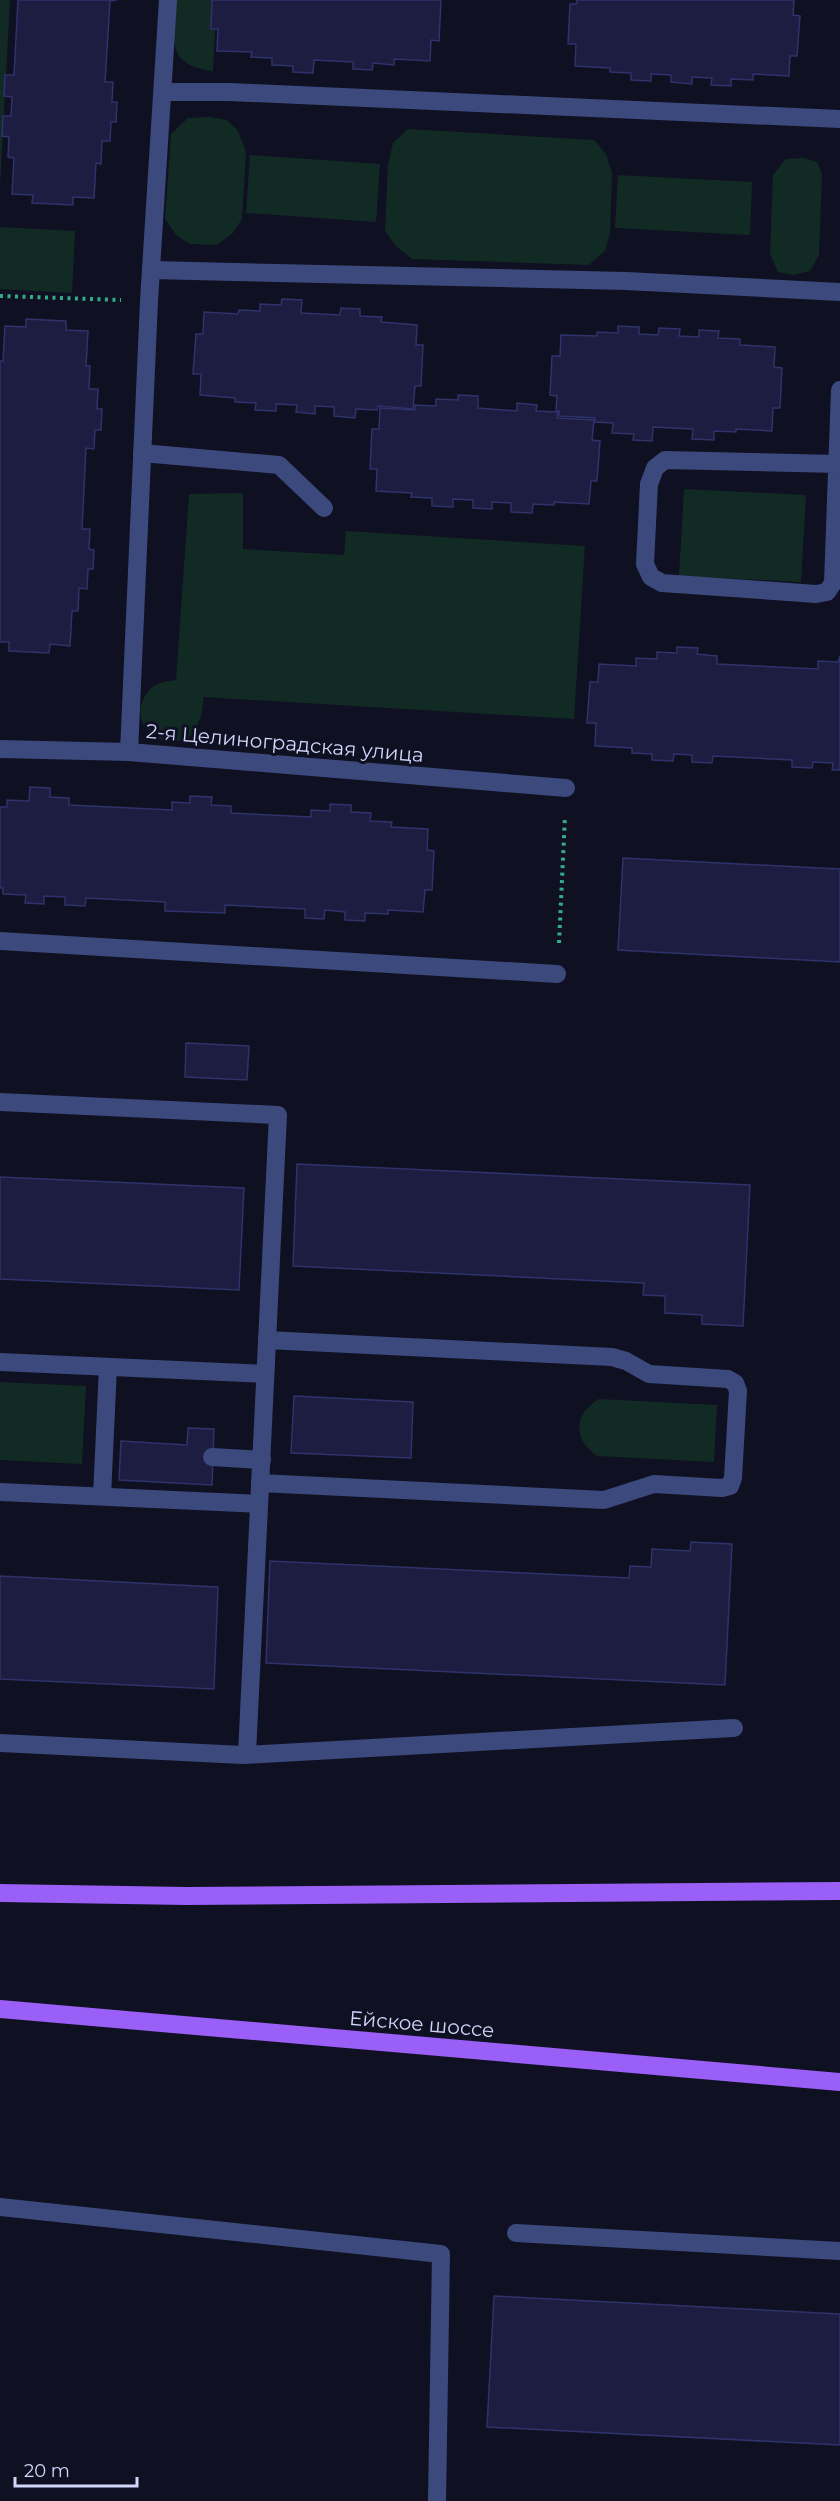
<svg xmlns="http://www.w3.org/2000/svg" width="840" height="2501" viewBox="0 0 840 2501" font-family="Montserrat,sans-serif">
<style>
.green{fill:#122a24}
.building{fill:#1c1d41;stroke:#2f326b;stroke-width:1.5}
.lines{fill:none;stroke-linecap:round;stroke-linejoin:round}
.path{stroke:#35ac89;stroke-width:4;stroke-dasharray:3 4.5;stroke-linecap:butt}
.minor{stroke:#3c497d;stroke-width:18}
.major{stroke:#995ff6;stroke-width:18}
.labels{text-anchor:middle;stroke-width:6;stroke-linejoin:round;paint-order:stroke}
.street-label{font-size:20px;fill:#d1d6fc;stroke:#0f1021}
</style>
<rect width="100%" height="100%" fill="#0f1021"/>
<g class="green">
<path d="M0,0H10L0,185Z"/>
<path d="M175,0H217L213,71C166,66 173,38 175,0Z"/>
<path d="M209,117L227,120L238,131L246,152L242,219L233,233L217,245L190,244L177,236L165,219L171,134L188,118Z"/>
<path d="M408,129L594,140L606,154L612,173L610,233L605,251L589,265L412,259L396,246L385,231L388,165L393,143Z"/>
<path d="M250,155L380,164L376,222L246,213Z"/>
<path d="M804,158L817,162L822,174L819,255L810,271L794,275L778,272L770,254L773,175L786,159Z"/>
<path d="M618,175L752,182L750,235L615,228Z"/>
<path d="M0,227L75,231L72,293L0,289Z"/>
<path d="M684,489L806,495L801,582L679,576Z"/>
<path d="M243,493V549L344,555L346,531L585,546L574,719L203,697C204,710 198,736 182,740C157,748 132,724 143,700C150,684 160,682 176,680L189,494Z"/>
<path d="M0,1382L86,1386L82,1464L0,1460Z"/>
<path d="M599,1399L717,1405L714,1462L597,1456C573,1439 573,1414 599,1399Z"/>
</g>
<g class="building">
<path d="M18,0H117L110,1L105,82H113L112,102H117L116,122H111L110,141H102L101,164L96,163L94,198L73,197V205L32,203L33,195L12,194L14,158L8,157L9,137L2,136L3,116H11L12,97L4,96L5,75H14Z"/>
<path d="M212,0H441L439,41L431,40L430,61L394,59V65L373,63L372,70L353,69V62L314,60L313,73L293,72V66L272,65V58L251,57L252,52L217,51L218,29H211Z"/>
<path d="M577,0H794L793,15L800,16L797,56H790L789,76L753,74V80L731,79V86L711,85L712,78L692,77V84L671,82V75L651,74V81L631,80V73L610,72V68L575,66L576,44H568L570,4H576Z"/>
<path d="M282,299L302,300L301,313L340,315L341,308L360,309V316L382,317L381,322L417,325L416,345H423L421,386H415L413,409L378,406L377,410L356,409L355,418L334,416V407L315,406V414L296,412L297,405L276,404V411L255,410L256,403L235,402V398L200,395L201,374H193L196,334H203L204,312L238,314L239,310L260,311V304L281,305Z"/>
<path d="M26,319L66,321V330L88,331L86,366H90L89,389H98L97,409H102L101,430H95L94,449L86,448L82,529H90L89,549L94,550L93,569H88L87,589L79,588L78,611H72L70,646L50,644L49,653L9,651V642H0V361H3L5,326L26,327Z"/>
<path d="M618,326L639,327V334L658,335L659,328L680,329L679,336L699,337V330L719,331L718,338L740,339V345L775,347L774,367L782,368L780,408H773L772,431L736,429V432L714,431V440L692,439L693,429L653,427L652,441L633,440L634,434L612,433L613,423L595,422V418L559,416V411H556L557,396L550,395L552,356H560L561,335L597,336V332L618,333Z"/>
<path d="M458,395L478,396V408L517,411V403L537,405L536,411L558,412L557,418L594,420L592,440L600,441L597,481H591L589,504L554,502V505L533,504L532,513L511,512V503L492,502V509L473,508V500L453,499V507L432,506V498L411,497L412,493L376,491L377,469H370L372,429H379L380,408L415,410V405L436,406V399L458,400Z"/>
<path d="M677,647L698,648L697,654L717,656V664L818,669V661L838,662L840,656V770H832L833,763L813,762L812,768L792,767V760L713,756L712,763L692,762V755L674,754L673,761L652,760V754L632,753V748L595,746L596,723H587L590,682H598L599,664L636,666V658L657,659V652L677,653Z"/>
<path d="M30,787L50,788V797L69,798V805L172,810V802L190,803V796L212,797L211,805L231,806V813L311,817V810L330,811V804L351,805V812L371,813L370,821L392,822L391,827L428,829L427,850L434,851L432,890H425L423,912L388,910V914L365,913V921L345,920V912L325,910L324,919L305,918V909L225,905V913L165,911V902L86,898L85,906L65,905V897L44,896V904L25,903L26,895L3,894V888H0V807H7V800L29,801Z"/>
<path d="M623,858L840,869V962L618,950Z"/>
<path d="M186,1043L249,1046L247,1080L185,1077Z"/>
<path d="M297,1164L750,1185L743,1326L702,1324V1315L665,1313V1296L643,1295L644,1283L293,1266Z"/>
<path d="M0,1177L244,1188L239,1290L0,1279Z"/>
<path d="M294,1396L413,1402L411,1458L291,1453Z"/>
<path d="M188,1428L214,1429L212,1485L119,1480L121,1441L187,1445Z"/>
<path d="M691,1542L732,1544L725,1685L266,1663L270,1561L629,1578L630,1566L651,1567L652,1549L690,1551Z"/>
<path d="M0,1576L218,1587L214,1689L0,1679Z"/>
<path d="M494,2296L840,2314V2445L487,2427Z"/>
</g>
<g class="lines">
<g class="path">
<path d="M0,296L121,300"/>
<path d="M559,943L565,816"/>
</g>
<g class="minor">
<path d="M163,92H230L840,119"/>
<path d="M151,270L626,281L840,292"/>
<path d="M840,390L833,583L827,592L816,594L662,583L651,577L645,564L649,484L655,468L665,460L838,464H840"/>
<path d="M142,453L279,465L324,508"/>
<path d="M0,749L129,752L566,788"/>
<path d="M129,752L149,301L168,0"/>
<path d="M0,941L557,974"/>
<path d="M0,1102L278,1115L247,1754"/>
<path d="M0,1362L265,1374"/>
<path d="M212,1457L262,1460"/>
<path d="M260,1483L604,1500L654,1484L722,1488L730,1486L733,1478L738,1391L735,1383L728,1379L649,1374L626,1361L612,1357L267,1340"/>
<path d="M0,1492L259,1504"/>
<path d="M102,1496L108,1367"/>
<path d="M0,1743L243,1755L734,1728"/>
<path d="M0,2207L441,2254L437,2501"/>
<path d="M516,2233L840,2251"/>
</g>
<g class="major">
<path d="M0,1893L187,1896L840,1891"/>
<path d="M0,2009L840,2082"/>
</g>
</g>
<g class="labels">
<g class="street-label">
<text transform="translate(285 743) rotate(5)" y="7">2-я Целиноградская улица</text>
<text transform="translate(422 2024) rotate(5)" y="7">Ейское шоссе</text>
</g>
</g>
<path d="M15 2477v9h122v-9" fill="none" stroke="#d1d6fc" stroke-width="3"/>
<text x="24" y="2477" font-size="18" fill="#d1d6fc" stroke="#0f1021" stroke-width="4.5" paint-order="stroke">20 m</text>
</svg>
